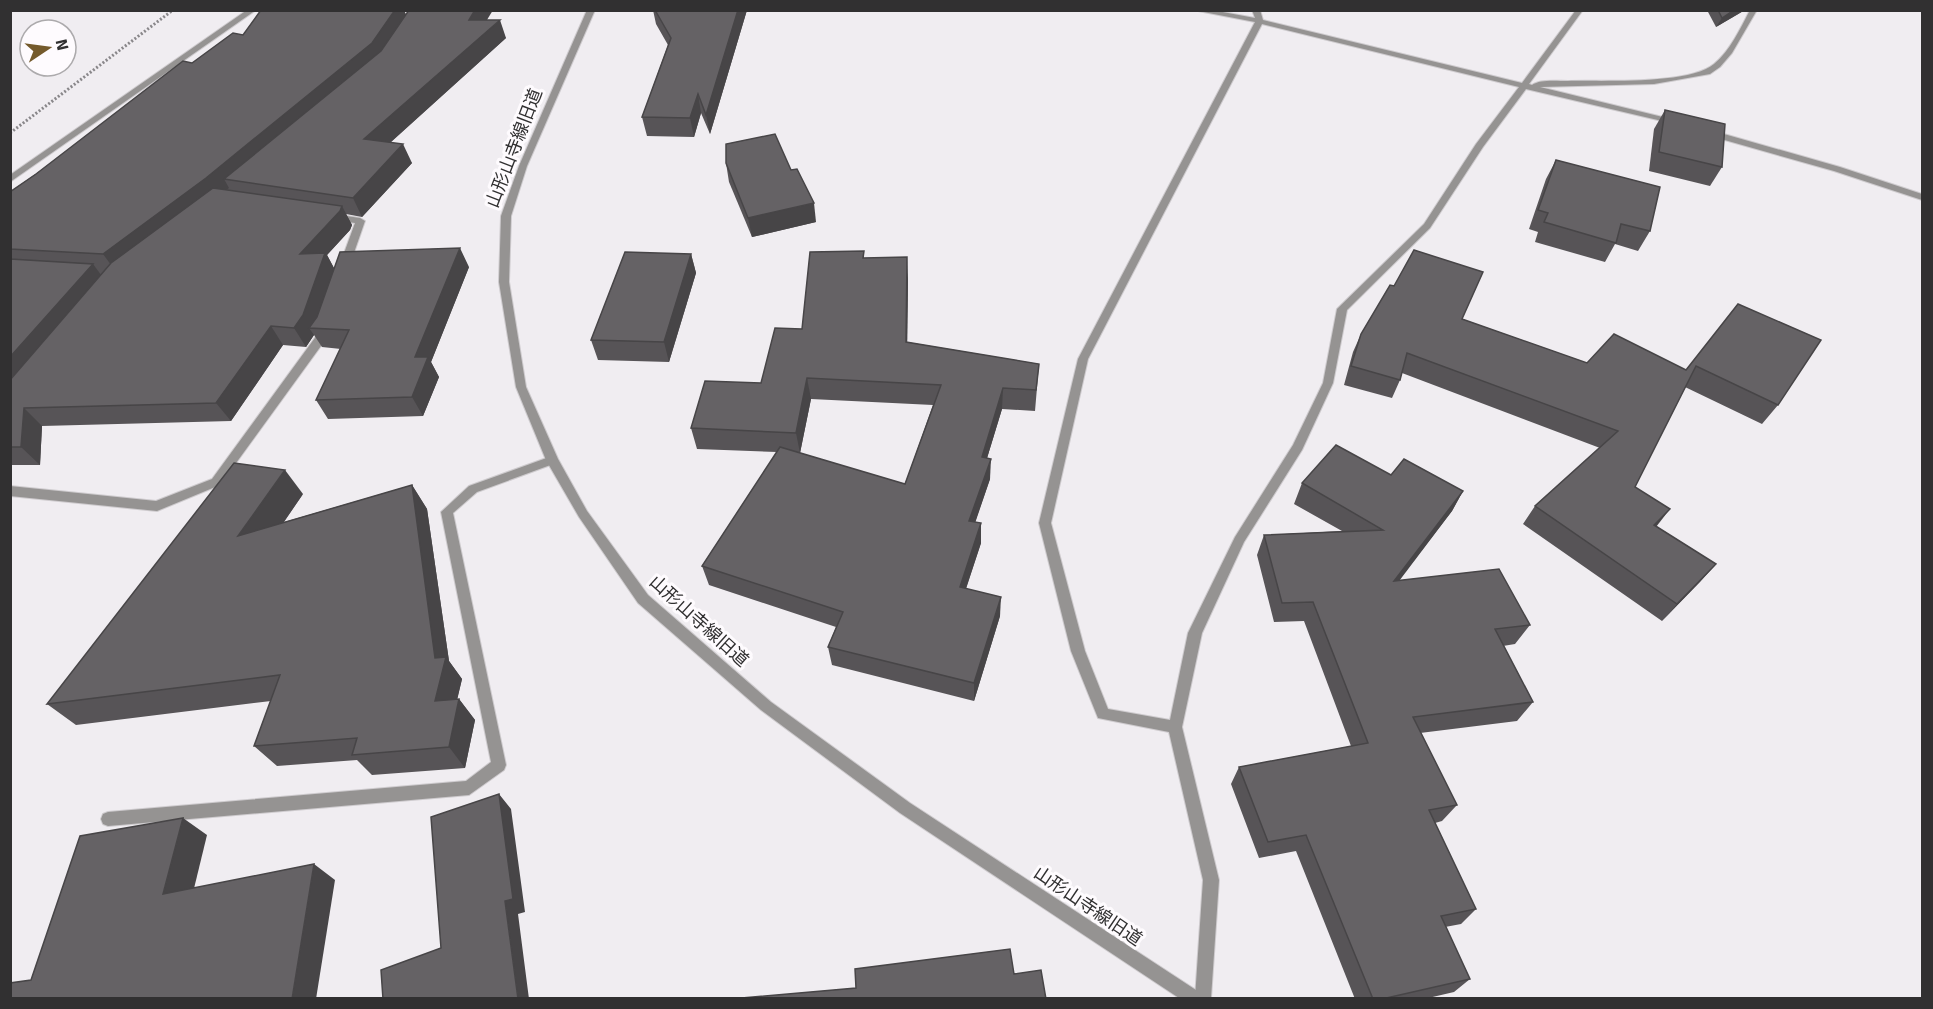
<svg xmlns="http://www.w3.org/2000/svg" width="1933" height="1009" viewBox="0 0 1933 1009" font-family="Signika,'Noto Sans JP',sans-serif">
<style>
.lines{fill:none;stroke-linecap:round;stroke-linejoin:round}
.service-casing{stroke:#cecbce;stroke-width:2}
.tertiary-casing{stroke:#cecbce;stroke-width:2}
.path{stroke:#89878a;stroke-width:3;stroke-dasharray:2 2;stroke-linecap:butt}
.service{fill:#959392;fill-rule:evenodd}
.tertiary{fill:#959392;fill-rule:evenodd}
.wall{fill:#575457;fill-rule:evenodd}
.shaded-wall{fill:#474547}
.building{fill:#656265;stroke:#474547;stroke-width:1.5}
.labels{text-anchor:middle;stroke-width:6;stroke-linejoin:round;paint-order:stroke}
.street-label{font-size:18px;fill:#313031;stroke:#fefbfe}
</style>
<rect width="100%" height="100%" fill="#f0edf1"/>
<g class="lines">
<defs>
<g id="service">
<path d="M247,10H256L10,182V175Z"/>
<path d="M1193,10H1212L1255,18L1252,10H1260L1263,20L1522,83L1576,10H1583L1529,84L1532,85C1540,79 1557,81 1568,81C1601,80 1689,85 1714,64C1730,51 1740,29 1750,10H1757L1732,53L1720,67L1710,74L1654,84L1540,87L1679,121V125L1526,89L1483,147L1430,228L1347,310L1333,383L1302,450L1244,542L1202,633L1182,727L1219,880L1211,998H1195L1203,880L1169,732L1098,718L1071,651L1039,523L1078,359L1255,22ZM1262,24L1519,87L1476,144L1424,224L1337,309L1323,383L1293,445L1235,537L1188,633L1170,720L1108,709L1085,651L1051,523L1088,359Z"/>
<path d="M1710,130L1840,167L1922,194V200L1834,171L1707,135L1706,133Z"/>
<path d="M333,214L360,218L365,221L349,267L344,270L339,267L355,223L330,219L328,217Z"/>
<path d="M325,324L330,327L326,339L220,485L157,511L10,496V486L156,501L212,479L317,335L321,325Z"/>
<path d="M552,456L558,460L556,463L477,492L453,513L506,765L504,770L469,795L108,826L103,824L101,819L103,814L108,812L466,781L491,762L441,512L469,486Z"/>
</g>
<path id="tertiary" d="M587,10H595L527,166L511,216L509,282L526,387L558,459L587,511L648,595L771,702L910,803L1199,992L1201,998H1179L900,813L761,710L638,603L579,517L546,460L516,387L499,282L501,216L519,166Z"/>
</defs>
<use href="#service" class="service-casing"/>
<use href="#tertiary" class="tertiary-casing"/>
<path class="path" d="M10,133L173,10"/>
<use href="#service" class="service"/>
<use href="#tertiary" class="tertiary"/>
</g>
<g class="wall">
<path d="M261,10H404L406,15L487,20L506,38L390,143L412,163L362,217L346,214L352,225L350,230L327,255L334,268L469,267L431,362L439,377L423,416L328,419L316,400L341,349L322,347L314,335L306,347L283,345L231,421L42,426L40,465H10V192L192,63L243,35Z"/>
<path d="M653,10H747L710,134L701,113L694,137L647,136L642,117L668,45L656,24Z"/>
<path d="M1707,10H1745L1716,27Z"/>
<path d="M1665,110L1722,167L1710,186L1649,171L1654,129Z"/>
<path d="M1556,160L1650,231L1638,251L1615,244L1605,262L1535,242L1538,232L1529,229L1546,179Z"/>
<path d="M726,163L816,222L752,237L729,182Z"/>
<path d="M864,251V258L908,278L907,342L1039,364L1035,411L1002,409L987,458L990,479L975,522L981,523V543L966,589L1000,616L974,701L832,665L828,647L836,627L709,585L702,566L777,452L697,449L691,428L761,383L802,329ZM811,399L933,405L905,484L800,453Z"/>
<path d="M691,254L696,273L669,362L598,360L591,340Z"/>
<path d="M1738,304L1778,405L1762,424L1685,387L1635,487L1656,526L1716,564L1662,621L1523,524L1535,506L1600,448L1402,373L1400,380L1392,398L1344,385L1353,352L1361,334L1462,319L1587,363L1686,370Z"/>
<path d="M1391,475L1463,491L1452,511L1399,580L1530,625L1515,644L1503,646L1533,702L1517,721L1420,733L1457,805L1442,821L1435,823L1476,909L1461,924L1445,927L1470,979L1454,992L1424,999H1355L1296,851L1259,858L1231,784L1239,767L1351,746L1304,621L1274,622L1257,555L1264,535L1342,531L1294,504L1302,483Z"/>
<path d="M412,485L427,509L449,661L462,679L457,699H459L475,720L465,768L372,775L357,760L277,766L254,746L271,701L76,725L47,704L303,494L284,522Z"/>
</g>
<g class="shaded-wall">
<path d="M395,10H404L408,20L380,61L224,179L229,188L117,273L103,254Z"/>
<path d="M475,10H493L476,38L469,20Z"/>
<path d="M738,10H747L710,134L706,115Z"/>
<path d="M1734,10H1745L1716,27L1722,18Z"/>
<path d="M500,20L506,38L373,158L364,139Z"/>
<path d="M698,94L701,113L694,137L690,118Z"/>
<path d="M403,144L412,163L362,217L353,198Z"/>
<path d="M814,203L816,222L752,237L748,218Z"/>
<path d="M342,206L352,225L350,230L327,255L336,272L317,329L309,328L314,335L306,347L294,328L300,254Z"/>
<path d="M460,248L469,267L431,362L439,377L423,416L412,397L415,357Z"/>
<path d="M691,254L696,273L669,362L664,342Z"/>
<path d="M907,257L908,278L907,363L906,342Z"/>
<path d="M93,264L107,283L10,397V357Z"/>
<path d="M271,326L283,345L231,421L216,403Z"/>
<path d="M807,378L811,399L800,453L796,433Z"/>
<path d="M1003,388L1002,409L981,478L982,457Z"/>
<path d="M24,408L42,426L40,465L21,447Z"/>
<path d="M991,459L990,479L969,541V521Z"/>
<path d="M285,470L303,494L258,559L238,536Z"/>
<path d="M412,485L427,509L449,661L462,679L452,722L435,701V658Z"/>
<path d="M1463,491L1452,511L1384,601L1394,581Z"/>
<path d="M1670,509L1656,527L1654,525Z"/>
<path d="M981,523V543L960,606V587Z"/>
<path d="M1716,564L1700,582L1662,621L1677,604Z"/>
<path d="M1001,597L1000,616L974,701V683Z"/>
<path d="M459,699L475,720L465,768L449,747Z"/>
<path d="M499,794L511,809L525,912L518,914L529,999H518L505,901Z"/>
<path d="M183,818L207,835L189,909L163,894Z"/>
<path d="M314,864L335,880L316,999H292Z"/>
</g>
<g class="building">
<path d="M261,10H395L372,43L206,178L103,254L10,249V192L36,174L183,61L192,63L233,33L243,35Z"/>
<path d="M409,10H475L469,20H500L364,139L403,144L353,198L224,179L381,51Z"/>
<path d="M655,10H738L706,115L698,94L690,118L642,117L671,38Z"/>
<path d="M1718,10H1734L1722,18Z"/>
<path d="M1665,110L1725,124L1722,167L1659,152Z"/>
<path d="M775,134L791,170L797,169L814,203L748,218L726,163V144Z"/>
<path d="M1556,160L1660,187L1650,231L1621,224L1616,243L1544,222L1548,213L1538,210Z"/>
<path d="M213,188L342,206L340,211L300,254L325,253L303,315L294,328L271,326L216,403L24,408L21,447H10V380L111,263Z"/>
<path d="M460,248L415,357H428L412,397L316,400L349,330L309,328L317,317L340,252Z"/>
<path d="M1414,250L1483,272L1462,319L1587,363L1614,334L1686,370L1738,304L1821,340L1778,405L1696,366L1635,487L1670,509L1654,525L1716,564L1677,604L1535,506L1618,431L1407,353L1400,380L1351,366L1361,334L1390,285L1394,286Z"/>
<path d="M864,251L863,258L907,257L906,342L1039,364L1036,390L1003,388L982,457L991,459L969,521L981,523L960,587L1001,597L974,683L828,647L843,612L702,566L780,447L905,484L941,385L807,378L796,433L691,428L705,381L761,383L775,328L802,329L810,252Z"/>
<path d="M625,252L691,254L664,342L591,340Z"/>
<path d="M10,259L93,264L10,357Z"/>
<path d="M1336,445L1391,475L1404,459L1463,491L1394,581L1499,569L1530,625L1495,629L1533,702L1413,717L1457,805L1429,810L1476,909L1441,916L1470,979L1382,999H1373L1306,835L1268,842L1239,767L1368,743L1313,602L1282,603L1264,535L1383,530L1302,483Z"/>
<path d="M234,463L285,470L238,536L412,485L435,658L446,657L435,701L459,699L449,747L352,755L357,738L254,746L280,675L47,704Z"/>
<path d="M499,794L513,899L505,901L518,999H383L381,970L441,948L431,817Z"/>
<path d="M183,818L163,894L314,864L292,999H10V983L31,980L80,836Z"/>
<path d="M1010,949L1014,974L1041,970L1046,999H742V998L856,988L855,969Z"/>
</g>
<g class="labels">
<g class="street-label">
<text transform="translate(514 148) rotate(-69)" y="6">山形山寺線旧道</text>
<text transform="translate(699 621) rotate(42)" y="6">山形山寺線旧道</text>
<text transform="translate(1088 906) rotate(34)" y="6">山形山寺線旧道</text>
</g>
</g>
<rect width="1933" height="1009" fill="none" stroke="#313031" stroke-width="24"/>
<g transform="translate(48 48) rotate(77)"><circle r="28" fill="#fefbfe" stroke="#acaaac" stroke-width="1.5"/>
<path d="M0-4.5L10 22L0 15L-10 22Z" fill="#745a2c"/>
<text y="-9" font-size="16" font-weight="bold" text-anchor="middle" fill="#313031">N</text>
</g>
</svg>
